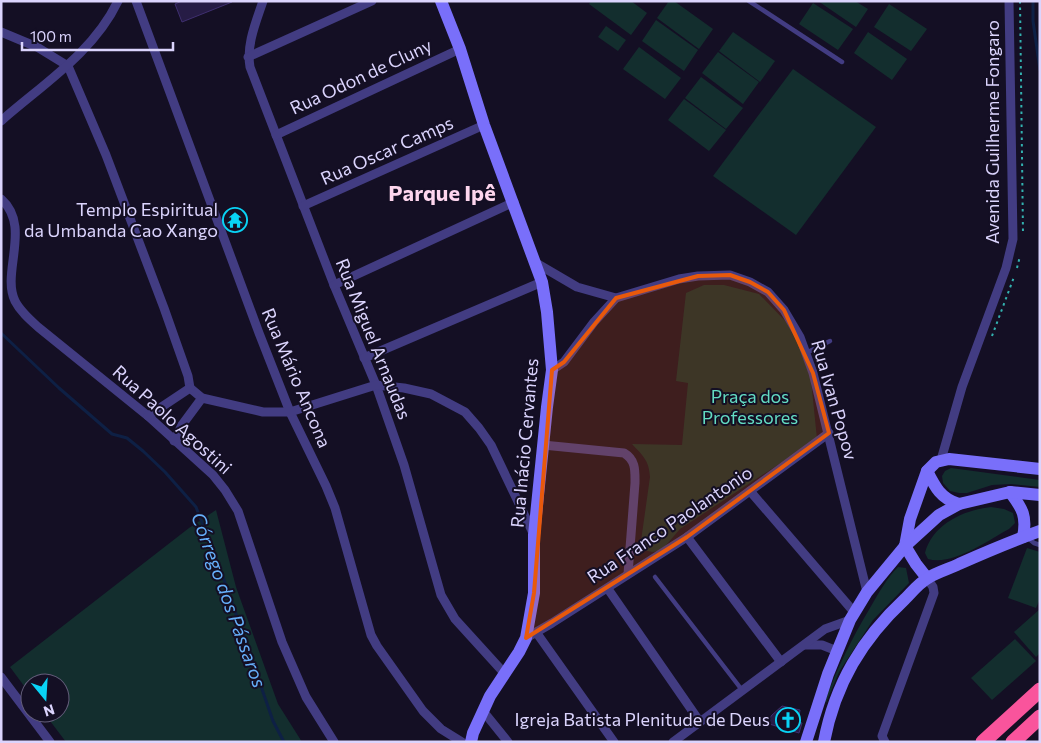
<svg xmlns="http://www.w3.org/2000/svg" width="1041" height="743" viewBox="0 0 1041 743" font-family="Commissioner,sans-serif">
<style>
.green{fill:#132e2e}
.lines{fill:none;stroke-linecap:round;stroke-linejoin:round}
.stream{stroke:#0e2045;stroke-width:3}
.building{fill:#261c45;stroke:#3f2f70}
.path{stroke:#33b2b0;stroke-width:2;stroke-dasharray:2.5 4;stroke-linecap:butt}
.lane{stroke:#423c82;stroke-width:4.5}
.street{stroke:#423c82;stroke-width:9}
.secondary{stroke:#796ffa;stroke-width:12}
.highway{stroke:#f9549c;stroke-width:15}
.marked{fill:#e8590c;fill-opacity:0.2;stroke:#e8590c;stroke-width:4;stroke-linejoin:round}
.labels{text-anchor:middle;stroke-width:4;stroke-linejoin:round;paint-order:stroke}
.street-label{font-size:18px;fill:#dbd4fd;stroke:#140f24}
.poi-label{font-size:18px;fill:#dbd4fd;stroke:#140f24;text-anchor:end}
.park-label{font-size:18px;fill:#63dbc2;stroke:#140f24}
.water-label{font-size:19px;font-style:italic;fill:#66affa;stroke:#140f24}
.district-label{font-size:22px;font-weight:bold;fill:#fed6ee;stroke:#140f24}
</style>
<rect width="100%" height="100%" fill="#140f24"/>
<g class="green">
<path d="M591,1H631L647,13L631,35L589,4Z"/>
<path d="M669,1H674L713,29L699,49L657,18Z"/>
<path d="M818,1H855L868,9L856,27Z"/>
<path d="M813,3L853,29L838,50L799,24Z"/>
<path d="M889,4L927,29L911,51L874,27Z"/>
<path d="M656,20L698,50L684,71L642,41Z"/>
<path d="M606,26L626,40L618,51L598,37Z"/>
<path d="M733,32L775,61L760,82L719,51Z"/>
<path d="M868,32L907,59L892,80L854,53Z"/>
<path d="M639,47L681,78L665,99L623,69Z"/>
<path d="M718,52L759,82L743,104L702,73Z"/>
<path d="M793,69L876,127L796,235L713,176Z"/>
<path d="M701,77L743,108L726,129L685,98Z"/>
<path d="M684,99L726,130L709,151L668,120Z"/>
<path d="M704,285H724L759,294L794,330L811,380L817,439L680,529L661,551L652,552L644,550L641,541L650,477C649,460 643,456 632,444L682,445L688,383L676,381L686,293Z"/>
<path d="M951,468L1040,480V487L1011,484L992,485L967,493H959L950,491L943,483L942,476L945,471Z"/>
<path d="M991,507L1004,509L1013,513L1015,523L1009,529C987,541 953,566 928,559L925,553C932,525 963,510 991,507Z"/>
<path d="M216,510L236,587L278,704L302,742H66L44,713H60V683H30V694L10,667L189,528Z"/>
<path d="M1027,548L1040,552V599L1036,608L1008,598Z"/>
<path d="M898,567L906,568L909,583L873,620L839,672L826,703L825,701C837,668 852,638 870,608C878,594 887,578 898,567Z"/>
<path d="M1040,609V653L1036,657L1014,632Z"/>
<path d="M1015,639L1036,661L992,700L971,678Z"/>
</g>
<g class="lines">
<g class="stream">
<path d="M1033,1V21L1040,70"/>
<path d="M1,333L59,388L112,434L127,438L143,451L165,472L196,507L226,585L273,721L284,742"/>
</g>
</g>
<g class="building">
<path d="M182,1H232V2L182,22L175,4Z"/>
<path d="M782,706L800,710L798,722L802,723L799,733L766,723L772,715Z"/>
</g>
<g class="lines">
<g class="path">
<path d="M1020,1L1023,234"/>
<path d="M1017,268L1020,256"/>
<path d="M992,336L1014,277"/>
</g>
<g class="lane">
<path d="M749,1L842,62"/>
<path d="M806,353L830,341"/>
<path d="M1028,538L1034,543L1040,545"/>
<path d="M655,577L742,690"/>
</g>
<g class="street">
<path d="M136,1L259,333L290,412L326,486L335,508L371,635L377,646L423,711L441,729L462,742"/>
<path d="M263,1C256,22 246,45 250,67L334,285L376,385L404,465L441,595L455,619L505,674"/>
<path d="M1,32L37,47L68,66L106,155L164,308L188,376L190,388"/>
<path d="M248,57L372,1"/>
<path d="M1,121C43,84 93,53 118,1"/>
<path d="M276,135L460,49"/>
<path d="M1,199C32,226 1,273 15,301C20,311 29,319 38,327L148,416L213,475L225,490L238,511L282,642L306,697L334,742"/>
<path d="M303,206L484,125"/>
<path d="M536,263L577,287L616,298L679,279L698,276L730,275L750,282L768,292L784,310L800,337L813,373L867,592"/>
<path d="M334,285L514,202"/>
<path d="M364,358L542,282"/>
<path d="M552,370L564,362L594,322L616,298"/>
<path d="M190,388L202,398L263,412H290L376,385L404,388L431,394L465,412L479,428L491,445L533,533"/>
<path d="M148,416L190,388"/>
<path d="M174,441L182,425L202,398"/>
<path d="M543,445L624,453C636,460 635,471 635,483L628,574"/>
<path d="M941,460L962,387L1006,268L1013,239L1009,1"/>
<path d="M750,491L854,612"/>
<path d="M687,537L781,662"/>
<path d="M608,589L700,722"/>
<path d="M536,632L614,742"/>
<path d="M526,638L552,623L687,537L829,433"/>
<path d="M805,645H822L837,651"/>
<path d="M1,677L50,742"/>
<path d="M483,711L508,742"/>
<path d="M673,742L825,629L850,620"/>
<path d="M885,742L882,736L934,593L933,587L927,578"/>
</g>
<g class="secondary">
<path d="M441,1L460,49L484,125L542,282L547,312L552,370L547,407L534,535V593L526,638L519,652L490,696L473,733L471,742"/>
<path d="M927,471C935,487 941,499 959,504"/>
<path d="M1010,492C1023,509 1027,517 1023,537"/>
<path d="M905,546L910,519L927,471L936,462L949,459L1040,469"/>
<path d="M905,546L916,564L927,578"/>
<path d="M806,742L828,674L850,620L867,592L905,546L939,515L959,504L1010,492L1040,495"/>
<path d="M824,742C835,684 862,639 905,599C912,592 919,583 928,578C937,572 949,569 959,564C986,552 1012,541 1040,531"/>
</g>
<g class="highway">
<path d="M983,742L1040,690"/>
<path d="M1013,742L1040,717"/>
</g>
</g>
<path class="marked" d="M730,275L750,282L768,292L784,310L813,373L829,433L687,537L526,638L534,593L552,370L564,362L616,298L698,276Z"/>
<defs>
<symbol id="temple-ring" viewBox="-11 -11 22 22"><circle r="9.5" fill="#140f24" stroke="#09d3f5" stroke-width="1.5"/><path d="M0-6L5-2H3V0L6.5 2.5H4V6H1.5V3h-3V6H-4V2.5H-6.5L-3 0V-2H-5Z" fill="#09d3f5"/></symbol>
<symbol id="church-ring" viewBox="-11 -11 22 22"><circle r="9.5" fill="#140f24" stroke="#09d3f5" stroke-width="1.5"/><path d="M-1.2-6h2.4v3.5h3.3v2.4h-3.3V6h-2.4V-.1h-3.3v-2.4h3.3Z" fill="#09d3f5"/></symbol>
</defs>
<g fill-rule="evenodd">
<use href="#temple-ring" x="221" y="206" width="28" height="28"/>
<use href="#church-ring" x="774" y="706" width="28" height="28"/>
</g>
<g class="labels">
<g class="street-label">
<text transform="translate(361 77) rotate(-25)" y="6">Rua Odon de Cluny</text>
<text transform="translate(993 132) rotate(-90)" y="6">Avenida Guilherme Fongaro</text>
<text transform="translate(387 151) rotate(-24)" y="6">Rua Oscar Camps</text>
<text transform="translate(373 339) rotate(68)" y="6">Rua Miguel Arnaudas</text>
<text transform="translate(296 378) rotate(67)" y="6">Rua Mário Ancona</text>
<text transform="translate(834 400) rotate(74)" y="6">Rua Ivan Popov</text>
<text transform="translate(172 420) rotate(42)" y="6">Rua Paolo Agostini</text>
<text transform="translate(525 443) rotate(-85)" y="6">Rua Inácio Cervantes</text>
<text transform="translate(670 525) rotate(-34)" y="6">Rua Franco Paolantonio</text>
</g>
<g class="poi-label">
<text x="218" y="216">Templo Espiritual<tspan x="218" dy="21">da Umbanda Cao Xango</tspan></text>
<text x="770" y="726">Igreja Batista Plenitude de Deus</text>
</g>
<g class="park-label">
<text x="750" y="403">Praça dos<tspan x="750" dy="21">Professores</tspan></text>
</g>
<g class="water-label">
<text transform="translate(229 600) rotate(70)" y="7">Córrego dos Pássaros</text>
</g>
<g class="district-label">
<text x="442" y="201">Parque Ipê</text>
</g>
</g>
<rect width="1041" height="743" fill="none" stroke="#dbd4fd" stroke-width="5"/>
<g transform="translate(45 698) rotate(162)"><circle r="24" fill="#140f24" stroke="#645e7b"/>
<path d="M0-4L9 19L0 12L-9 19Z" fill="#09d3f5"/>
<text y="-8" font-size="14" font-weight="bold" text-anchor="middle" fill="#dbd4fd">N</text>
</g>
<path d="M22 42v8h151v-8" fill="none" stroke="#dbd4fd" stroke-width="2.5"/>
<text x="30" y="42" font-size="15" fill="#dbd4fd" stroke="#140f24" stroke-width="4" paint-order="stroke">100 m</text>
</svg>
